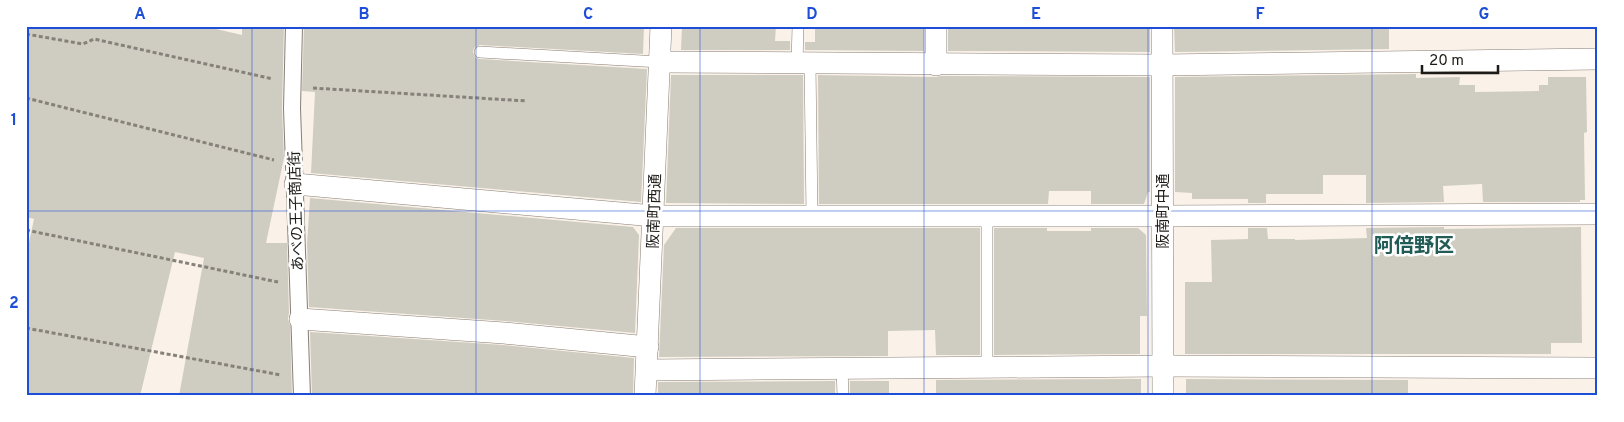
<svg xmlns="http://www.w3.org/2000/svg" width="1624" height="422" viewBox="0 0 1624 422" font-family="Overpass,'Noto Sans JP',sans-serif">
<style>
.building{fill:#cfcdc1}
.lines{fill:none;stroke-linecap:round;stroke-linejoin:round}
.service-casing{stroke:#877f77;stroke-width:12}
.pedestrian-casing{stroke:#877f77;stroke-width:18}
.minor-casing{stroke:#877f77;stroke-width:22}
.path{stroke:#86817a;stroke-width:3;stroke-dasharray:4 2.5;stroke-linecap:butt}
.service{stroke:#fff;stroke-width:11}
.pedestrian{stroke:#fff;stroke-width:16}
.minor{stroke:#fff;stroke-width:21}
.grid{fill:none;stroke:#1d4ed8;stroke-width:1;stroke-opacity:0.55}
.labels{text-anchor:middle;stroke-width:5;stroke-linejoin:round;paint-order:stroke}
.street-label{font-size:15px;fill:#1d1b17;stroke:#fff}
.district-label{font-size:20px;font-weight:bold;fill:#215b56;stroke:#fff}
.neatline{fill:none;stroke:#1d4ed8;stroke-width:2}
.grid-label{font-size:16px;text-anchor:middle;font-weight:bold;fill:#1d4ed8}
</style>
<rect width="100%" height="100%" fill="#faf2e8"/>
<g class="building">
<path d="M26,26H203L242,35V26H284L282,108L284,158L266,243H287L289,313L288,319L290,325L292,396H179L204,258L175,252L140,396H26V256L34,219L26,217Z"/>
<path d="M304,26H644L643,54L480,45L474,48L473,52L476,58L480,59L647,69L641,202L311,173L315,92L302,91Z"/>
<path d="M682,26H776L775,41H790V50H681Z"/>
<path d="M815,26H924V51L805,50V42H815Z"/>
<path d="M948,26H1150V52L948,51Z"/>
<path d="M1174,26H1389V49L1175,52Z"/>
<path d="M1416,74V78L1460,77L1459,85H1475V92L1539,91V85H1548V77H1586L1587,132L1584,133L1585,200H1580V202H1483L1482,184L1443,186L1444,202L1366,203V175H1323V194H1266V203H1248V199H1192V193L1175,192V77Z"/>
<path d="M671,75H803L804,204L666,203Z"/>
<path d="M818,75L936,77L941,76L1150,77V192H1148L1144,204H1091V191H1049L1048,204H819Z"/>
<path d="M310,198L633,227L639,235L635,333L505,321L309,307L307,244Z"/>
<path d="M1444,227V229L1581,227L1582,343H1551V354H1185V282H1212L1211,240L1248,239V228H1267L1268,239H1295V240L1367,238L1366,228Z"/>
<path d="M676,228H980V355H936L935,330L888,331V356L659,357L664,245Z"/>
<path d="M994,228H1047V231H1091V228H1138L1146,235L1147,316H1140V354L994,355Z"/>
<path d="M310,332L503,345L634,358L633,396H312Z"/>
<path d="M1141,379V396H936V380Z"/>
<path d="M1186,379L1408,380V396H1186Z"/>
<path d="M835,381V396H658V382Z"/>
<rect x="850" y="381" width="39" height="15"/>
</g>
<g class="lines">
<defs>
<g id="service">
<path d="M480,52L660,62"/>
<path d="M797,64L798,26"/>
<path d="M810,64L812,216"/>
<path d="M987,367V216"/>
<path d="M842,368L843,396"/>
</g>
<path id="pedestrian" d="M294,26L292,108L302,396"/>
<g id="minor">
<path d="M936,26V65"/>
<path d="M1162,26L1163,396"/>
<path d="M660,62L1162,65L1598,59"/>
<path d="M295,184L654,216H1163L1598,214"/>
<path d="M300,319L504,333L648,347"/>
<path d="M647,370L1163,366L1598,368"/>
<path d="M645,396L661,26"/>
</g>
</defs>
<use href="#service" class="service-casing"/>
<use href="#pedestrian" class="pedestrian-casing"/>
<use href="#minor" class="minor-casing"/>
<g class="path">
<path d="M26,34L83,44L94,39L273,79"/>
<path d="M313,88L527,101"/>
<path d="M26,98L274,160"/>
<path d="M26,230L278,282"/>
<path d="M26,328L281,375"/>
</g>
<use href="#service" class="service"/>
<use href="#pedestrian" class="pedestrian"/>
<use href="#minor" class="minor"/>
</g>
<path class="grid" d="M252,26V396M476,26V396M700,26V396M924,26V396M1148,26V396M1372,26V396M26,211H1598"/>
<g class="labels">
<g class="street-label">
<text transform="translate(296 211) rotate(-92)" y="5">あべの王子商店街</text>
<text transform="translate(654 211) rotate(-88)" y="5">阪南町西通</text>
<text transform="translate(1163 211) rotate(-90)" y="5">阪南町中通</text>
</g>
<g class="district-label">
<text x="1414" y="252">阿倍野区</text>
</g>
</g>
<rect width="1624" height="422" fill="none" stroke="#ffffff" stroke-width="55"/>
<path d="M1422 65v8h76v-8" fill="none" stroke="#1d1b17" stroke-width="2.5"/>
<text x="1429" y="65" font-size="15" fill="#1d1b17" stroke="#ffffff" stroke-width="4" paint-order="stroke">20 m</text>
<rect x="28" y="28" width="1568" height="366" class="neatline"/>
<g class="grid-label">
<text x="140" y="19">A</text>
<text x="364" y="19">B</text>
<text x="588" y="19">C</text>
<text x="812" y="19">D</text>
<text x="1036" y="19">E</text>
<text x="1260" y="19">F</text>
<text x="1484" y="19">G</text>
<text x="14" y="125">1</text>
<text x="14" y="308">2</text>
</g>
</svg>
